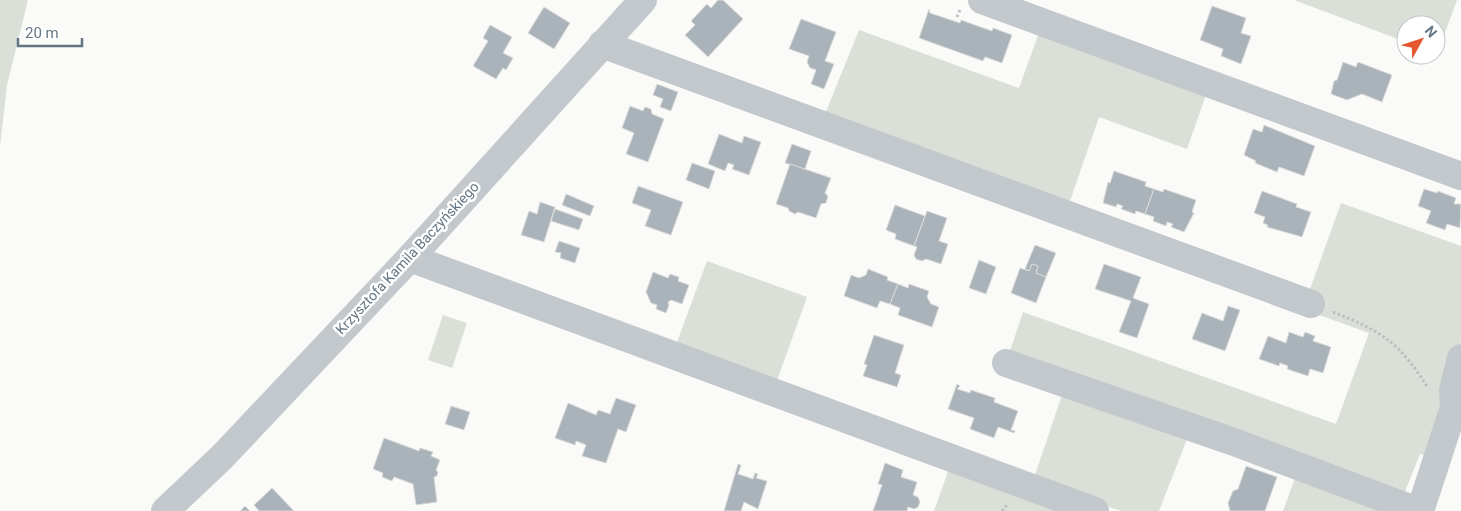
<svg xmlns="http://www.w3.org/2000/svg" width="1461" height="511" viewBox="0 0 1461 511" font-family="Roboto,sans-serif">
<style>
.green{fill:#dadfd7}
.building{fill:#aab3b9;stroke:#dcdcda}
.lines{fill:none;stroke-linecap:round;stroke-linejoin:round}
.path{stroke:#bbbfc2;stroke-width:3;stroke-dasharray:2.5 2.5;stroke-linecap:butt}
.minor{stroke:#c3c8cc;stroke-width:28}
.labels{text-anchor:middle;stroke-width:5;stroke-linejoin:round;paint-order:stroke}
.street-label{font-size:14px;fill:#657683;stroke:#fff}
</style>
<rect width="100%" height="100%" fill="#fafaf8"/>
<g class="green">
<path d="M0,0H28L7,85L0,146Z"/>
<path d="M1294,0H1457L1437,54L1436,25H1406V42Z"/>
<path d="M859,30L1019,88L1040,30L1206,95L1187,149L1099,117L1069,204L823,119Z"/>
<path d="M1341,203L1461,246V342L1440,403L1449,418L1433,458L1420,454L1402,499L1008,357L1023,312L1336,424L1369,333L1303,309Z"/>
<path d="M707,261L807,297L775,386L674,350Z"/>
<path d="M443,315L467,323L452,368L428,360Z"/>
<path d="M1064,389L1189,434L1159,511H1121L1033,481Z"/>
<path d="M951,463L1060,511H934Z"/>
<path d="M1296,475L1396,511H1283Z"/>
</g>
<g class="building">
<path d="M718,0H723L743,19L708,57L685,35L695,25L691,21L707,4L711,8Z"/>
<path d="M1212,6L1246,18L1241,33L1251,36L1241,64L1221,56L1223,49L1200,40Z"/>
<path d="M544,7L570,23L554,49L528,33Z"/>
<path d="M929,9L930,13L960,23L961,20L992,31L993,28L1012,35L1002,63L985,57L983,61L919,38Z"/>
<path d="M801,19L836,32L825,61L834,64L824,89L811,84L816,70L810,68L807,62L809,56L789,49Z"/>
<path d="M490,25L512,37L503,53L513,58L506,70L503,68L496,79L473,66L488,41L483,38Z"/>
<path d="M1343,62L1356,67L1358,62L1392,75L1382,102L1362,94L1347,100L1331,94L1334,81L1337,80Z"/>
<path d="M657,84L678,92L671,111L660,107L663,99L653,95Z"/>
<path d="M630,106L643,111L645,107L651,109L652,114L664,119L648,162L626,154L634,133L622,128Z"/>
<path d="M1264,125L1315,146L1304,176L1279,167L1277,172L1255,163L1256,161L1244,155L1253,129L1262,132Z"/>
<path d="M719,134L742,143L744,136L761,142L749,175L732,169L734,165L728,163L725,171L708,164Z"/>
<path d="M792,144L811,151L805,169L785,163Z"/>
<path d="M692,163L715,171L709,189L686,180Z"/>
<path d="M790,164L831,178L825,193L828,196L826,203L821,204L816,218L798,212L795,214L789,211L788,208L776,204Z"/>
<path d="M1114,171L1146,182L1145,186L1154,189L1145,214L1136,211L1135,214L1121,209L1123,206L1117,204L1116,207L1103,203L1108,182L1110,183Z"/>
<path d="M638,186L683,202L671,235L645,226L651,210L632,203Z"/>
<path d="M1154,189L1163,192L1164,189L1196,200L1192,212L1194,213L1184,232L1171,227L1173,224L1167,222L1166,226L1153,221L1154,217L1145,214Z"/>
<path d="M1424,189L1437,193L1438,191L1456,198L1454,204H1461L1460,228L1447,224L1445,230L1426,223L1431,211L1418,206Z"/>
<path d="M1262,191L1297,204L1296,207L1311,212L1302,237L1267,227L1268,225L1263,223L1265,217L1254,213Z"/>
<path d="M566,194L594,206L590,216L562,205Z"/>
<path d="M540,202L555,207L544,242L521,235L529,211L537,214Z"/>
<path d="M895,205L925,216L914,246L895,239L896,234L886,230Z"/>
<path d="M555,209L583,219L579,230L551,221Z"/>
<path d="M927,211L947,218L939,241L948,244L941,264L926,259L922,261L916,259L914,255L917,247L914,246Z"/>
<path d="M559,241L580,248L575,263L560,258L561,253L555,252Z"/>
<path d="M1035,245L1056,253L1046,277L1036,273L1038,266L1032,264L1029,271L1025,269Z"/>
<path d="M979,260L996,267L986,294L969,288Z"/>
<path d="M1032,264L1038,266L1036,273L1046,277L1036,303L1011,293L1020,268L1029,271Z"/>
<path d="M1104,264L1141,277L1133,298L1149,304L1137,338L1119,332L1131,301L1095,289Z"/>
<path d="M868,269L888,277L887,280L898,284L890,304L880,301L877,308L844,296L851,275L859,278L866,275Z"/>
<path d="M653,272L668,278L670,274L679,277L678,281L689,285L682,304L671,300L668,302L669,305L666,313L656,309L657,305L651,303L646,292Z"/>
<path d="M898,284L908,288L909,284L929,291L927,297L931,304L939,307L932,327L898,315L900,308L890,304Z"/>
<path d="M1228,306L1240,310L1225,351L1192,339L1202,313L1223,321Z"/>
<path d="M1289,332L1303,337L1305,332L1315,336L1313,341L1331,347L1323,373L1310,369L1308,376L1287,369L1288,366L1280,363L1279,366L1259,359L1268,336L1286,343Z"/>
<path d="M874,335L904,345L895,373L901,375L897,387L863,376L867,365L864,364Z"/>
<path d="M957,384L960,386L957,389L970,393L971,390L995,398L994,402L1018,411L1011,430L1015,431L1014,433L998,427L994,438L970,429L974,418L948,409Z"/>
<path d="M616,398L636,405L626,432L618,429L606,463L582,456L586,445L576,441L575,445L555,438L568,403L596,415L598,410L610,414Z"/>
<path d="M451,406L470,412L464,430L445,424Z"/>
<path d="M384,438L419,451L420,448L433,452L431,456L440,460L436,470L438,472L437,476L434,477L437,502L416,505L413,484L394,477L392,481L382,477L383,473L373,469Z"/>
<path d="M885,463L903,470L901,477L917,482L913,495L918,497L920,502L918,507L914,509L908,507L907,511H873L882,485L878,484Z"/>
<path d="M738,464L741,465L738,474L753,479L755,473L758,474L756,478L767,481L758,509L744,502L741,511H724Z"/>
<path d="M1246,466L1277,477L1265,511H1230L1228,503L1233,491L1238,489Z"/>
<path d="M272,488L294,511H259L254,505Z"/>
<path d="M245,506L250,511H240Z"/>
</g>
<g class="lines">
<g class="path">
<path d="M957,17L960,10"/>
<path d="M1333,312C1383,332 1399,342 1428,388"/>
<path d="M1002,511L1008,504"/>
</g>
<g class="minor">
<path d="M982,0L1461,176"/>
<path d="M602,44L1311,304"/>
<path d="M410,258L1095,511"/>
<path d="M1006,363L1234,442L1418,511"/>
<path d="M165,511L222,457L410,258L643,0"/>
<path d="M1420,511L1454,407L1453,390L1461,358"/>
</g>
</g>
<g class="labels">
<g class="street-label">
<text transform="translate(407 258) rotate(-47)" y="5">Krzysztofa Kamila Baczyńskiego</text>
</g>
</g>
<g transform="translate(1421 40) rotate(50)"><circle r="24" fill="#ffffff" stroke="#c1c8cd"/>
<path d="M0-4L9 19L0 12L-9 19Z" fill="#e4572e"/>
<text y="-8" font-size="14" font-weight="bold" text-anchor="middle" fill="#657683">N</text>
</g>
<path d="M18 38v8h64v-8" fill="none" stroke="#657683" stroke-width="2.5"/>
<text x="25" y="38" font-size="15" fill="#657683" stroke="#ffffff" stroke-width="4" paint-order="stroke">20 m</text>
</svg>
